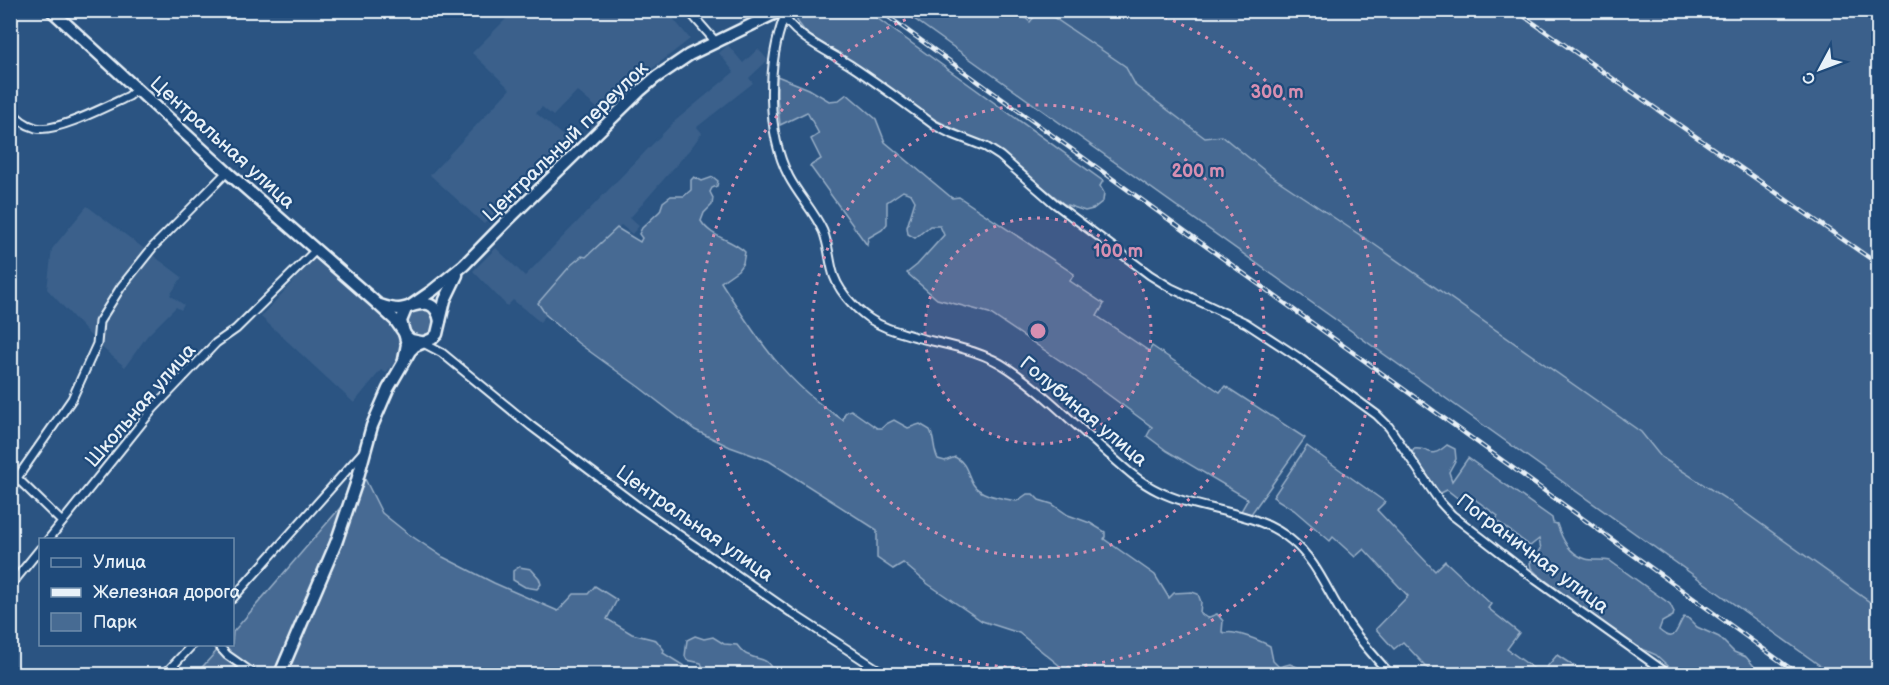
<svg xmlns="http://www.w3.org/2000/svg" width="1889" height="685" viewBox="0 0 1889 685" font-family="'Balsamiq Sans',sans-serif">
<style>
.built{fill:#3a608b}
.green{fill:#476b93;stroke:#98aec6;stroke-width:1.5}
.lines{fill:none;stroke-linecap:round;stroke-linejoin:round}
.street-casing{stroke:#e8f1f8;stroke-width:11}
.secondary-casing{stroke:#e8f1f8;stroke-width:15}
.street{stroke:#1f4a7a;stroke-width:7}
.secondary{stroke:#1f4a7a;stroke-width:10}
.rail-casing{stroke:#e8f1f8;stroke-width:4.5}
.rail{stroke:#1f4a7a;stroke-width:2;stroke-dasharray:7;stroke-linecap:butt}
.ring{fill:none;stroke:#d78fb1;stroke-width:3;stroke-dasharray:3 6}
.labels{text-anchor:middle;stroke-width:4.5;stroke-linejoin:round;paint-order:stroke}
.street-label{font-size:20px;fill:#e8f1f8;stroke:#1f4a7a}
.centre{fill:#d78fb1;stroke:#1f4a7a;stroke-width:3}
.ring-label{font-size:18px;text-anchor:middle;font-weight:bold;fill:#d78fb1;stroke:#1f4a7a;stroke-width:4.5;stroke-linejoin:round;paint-order:stroke}
</style>
<rect width="100%" height="100%" fill="#2b5482"/>
<filter id="ink" filterUnits="userSpaceOnUse"><feTurbulence type="fractalNoise" baseFrequency=".0167" numOctaves="2"/><feDisplacementMap in="SourceGraphic" scale="12" xChannelSelector="R" yChannelSelector="G"/><feConvolveMatrix kernelMatrix="1 2 1 2 8 2 1 2 1" color-interpolation-filters="sRGB"/></filter>
<g filter="url(#ink)">
<g class="built">
<path d="M514,11H562L568,16L575,11H667L690,39L640,78H634L628,83L627,88L598,109L577,91L553,116L542,107L536,113L569,141L484,224L430,175L510,89L472,53Z"/>
<path d="M904,11H1878V674Z"/>
<path d="M728,45L743,63L758,49L768,60L749,78L753,83L697,127L702,133L691,148L630,218L639,226L632,234L621,225L586,257L538,303L546,315L540,322L513,300L507,306L473,271L496,248L525,276L675,121L734,72L719,53Z"/>
<path d="M87,206L182,277L170,295L184,305L181,310L176,307L147,336L125,367L100,346L47,289L52,249Z"/>
<path d="M316,256L387,317L396,329L401,340L399,357L386,373L381,370L354,403L261,317Z"/>
</g>
<g class="green">
<path d="M798,11H867L1103,181L1100,186L1104,193L1103,201L1093,209L1085,211L1064,204L999,151L936,120L851,61L807,34L797,21Z"/>
<path d="M903,11H1017L1030,22L1039,11H1044L1125,66L1136,86L1205,138L1222,136L1270,175L1375,245L1641,432L1661,457L1729,501L1878,608V674H1832Z"/>
<path d="M777,76L809,89L829,101L839,100L847,94L876,119L885,142L952,198L959,197L1074,274L1070,281L1104,304L1097,316L1149,351L1152,346L1220,392L1225,386L1305,438L1251,514L1241,511L1248,499L1167,451L1147,436L1152,427L1083,376L989,313L937,299L907,273L917,265L944,235L940,226H930L915,238L908,234L907,227L915,201L911,194L903,191L887,202V224L882,230L868,238L867,245L810,166L821,159L811,139L819,134L807,112L780,125L777,96Z"/>
<path d="M694,177L702,181L713,177L718,181L717,186L712,188L710,192L713,198L712,205L704,213L701,221C711,238 732,239 745,252L743,263L738,270L721,282C755,336 787,385 843,420C844,414 844,412 851,410L877,428H882L886,424L894,420L908,428L920,424L930,430C935,440 933,450 938,459L945,461L955,457C967,463 967,474 973,484C981,497 1003,498 1017,501L1027,494H1033L1039,500L1052,504L1068,515L1090,523L1105,532V537L1104,539L1155,575L1169,598L1174,593L1192,592L1198,594L1201,602L1200,613L1207,618L1217,614L1223,621L1222,632L1225,633C1234,630 1261,641 1270,646L1273,661L1279,667L1290,664L1297,667L1296,674H1070L1019,633L982,621L928,584L903,563L893,569L877,558V530L769,461L730,447L695,430L639,387L578,343L546,315L538,303L571,265L582,256L586,257L617,228L640,242L642,238L639,234L642,228L660,211L663,202L671,196H684L691,190V180Z"/>
<circle cx="421" cy="322" r="14"/>
<path d="M1447,445L1455,449L1456,459L1449,472L1452,481L1468,458L1552,518L1553,523L1557,524C1562,539 1569,554 1586,559C1593,561 1602,559 1610,561L1670,604L1674,612L1673,616L1662,622L1659,630C1677,646 1676,627 1684,617L1688,618L1697,627L1719,637L1734,652L1746,657L1754,666L1755,671L1759,674H1677L1656,655L1631,644L1537,574L1531,568L1530,563L1541,549L1539,539L1530,546L1496,520L1498,516L1466,493L1460,500L1447,490L1441,493L1437,490L1412,453L1414,449C1431,447 1428,461 1447,445Z"/>
<path d="M1307,446L1385,502L1377,510L1435,571L1445,561L1491,604L1488,608L1519,633L1507,649L1541,674H1433L1403,642L1394,649L1376,629L1408,596L1364,549L1355,557L1333,537L1330,541L1294,510L1273,497Z"/>
<path d="M365,479L382,513L407,533L443,557L494,583L558,611L574,594H588L595,586L617,600L607,619L632,634L656,640L664,650L663,653L697,674H196L222,645L232,644L233,632Z"/>
<path d="M519,567L531,569L539,578L541,584L537,589L525,587L513,580V571Z"/>
<path d="M695,636L704,639L713,637L724,644L737,645C740,649 744,654 748,655C763,662 767,656 774,674H717L705,672L701,663L687,660L685,656L687,640Z"/>
<path d="M1557,655L1586,674H1541Z"/>
</g>
<g class="lines">
<defs>
<g id="street">
<path d="M688,10L715,41"/>
<path d="M781,11C793,37 828,51 850,65C879,84 907,105 934,125L950,133L986,147L1000,156L1054,203L1150,275L1171,288L1246,323L1298,357L1377,415L1389,427L1440,502L1452,515L1536,580L1668,674"/>
<path d="M784,18C767,63 766,133 789,177C799,196 814,211 823,231C828,243 829,256 832,269C836,289 854,308 870,319C884,329 900,332 916,337C947,345 982,350 1009,369C1043,392 1072,422 1103,449C1120,464 1137,481 1158,491C1200,512 1254,509 1291,540C1316,560 1327,591 1344,617C1357,638 1374,656 1390,674"/>
<path d="M10,109C17,119 25,125 36,128C56,133 109,105 129,96L137,89"/>
<path d="M423,343L442,353L531,426L639,507L793,614L885,674"/>
<path d="M10,477L20,481L62,522"/>
<path d="M17,478L72,399L97,344L99,322L121,287L153,247L227,172"/>
<path d="M48,540L153,409L216,343L236,329L316,250"/>
<path d="M10,586L40,549"/>
<path d="M232,599L364,451"/>
<path d="M217,644L227,655L254,674"/>
<path d="M165,674L193,644"/>
</g>
<g id="secondary">
<path d="M51,10L227,172L372,299L395,320L407,337L411,340L421,342"/>
<path d="M380,305C386,307 392,309 399,309C416,307 434,293 440,321"/>
<path d="M404,360L407,344L401,321L406,309L432,291L464,265L508,220L641,90L655,78L689,55L782,10"/>
<path d="M280,674L336,543L356,484L372,426L388,389L410,351L415,346L432,339L437,334L445,300L457,275"/>
</g>
</defs>
<use href="#street" class="street-casing"/>
<use href="#secondary" class="secondary-casing"/>
<use href="#street" class="street"/>
<use href="#secondary" class="secondary"/>
<defs>
<g id="rail">
<path d="M879,10L1798,674"/>
<path d="M1515,10L1878,264"/>
</g>
</defs>
<use href="#rail" class="rail-casing"/>
<use href="#rail" class="rail"/>
</g>
</g>
<circle cx="1038" cy="331" r="113" fill="#d78fb1" fill-opacity=".12"/>
<g class="ring">
<circle cx="1038" cy="331" r="113"/>
<circle cx="1038" cy="331" r="226"/>
<path d="M1148 11A338 338 0 1 1 928 11"/>
</g>
<g class="labels">
<g class="street-label">
<text transform="translate(565 141) rotate(-44)" y="7">Центральный переулок</text>
<text transform="translate(223 142) rotate(42)" y="7">Центральная улица</text>
<text transform="translate(140 405) rotate(-49)" y="7">Школьная улица</text>
<text transform="translate(1084 411) rotate(40)" y="7">Голубиная улица</text>
<text transform="translate(695 523) rotate(35)" y="7">Центральная улица</text>
<text transform="translate(1533 553) rotate(37)" y="7">Пограничная улица</text>
</g>
</g>
<circle cx="1038" cy="331" r="9" class="centre"/>
<g class="ring-label">
<text x="1277" y="98">300 m</text>
<text x="1198" y="177">200 m</text>
<text x="1118" y="257">100 m</text>
</g>
<rect width="1889" height="685" fill="none" stroke="#1f4a7a" stroke-width="36"/>
<rect x="18" y="18" width="1853" height="649" fill="none" stroke="#e8f1f8" stroke-width="2" filter="url(#ink)"/>
<rect x="39" y="538" width="195" height="108" fill="#1f4a7a" stroke="#6f8dac" stroke-width="1.5"/>
<rect x="51" y="558" width="30" height="9" fill="#1f4a7a" stroke="#6f8dac" stroke-width="1.5"/>
<text x="93" y="568" font-size="18" fill="#e8f1f8">Улица</text>
<rect x="51" y="588" width="30" height="9" fill="#e8f1f8" stroke="#6f8dac" stroke-width="1.5"/>
<text x="93" y="598" font-size="18" fill="#e8f1f8">Железная дорога</text>
<rect x="51" y="613" width="30" height="18" fill="#476b93" stroke="#6f8dac" stroke-width="1.5"/>
<text x="93" y="628" font-size="18" fill="#e8f1f8">Парк</text>
<g transform="translate(1820 69) rotate(229)" stroke="#1f4a7a" stroke-width="4.5" paint-order="stroke">
<path d="M0-4.5L10 22L0 15L-10 22Z" fill="#e8f1f8"/>
<text y="-9" font-size="16" font-weight="bold" text-anchor="middle" fill="#e8f1f8">С</text>
</g>
</svg>
